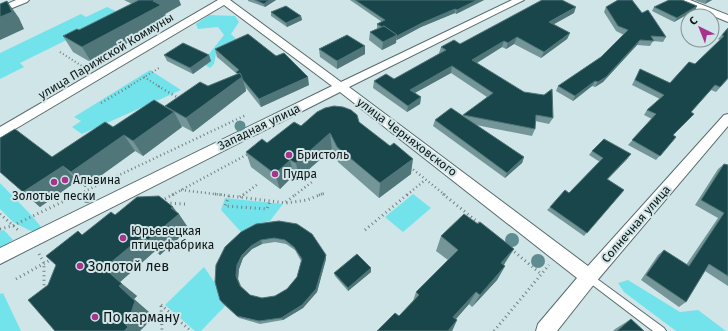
<svg xmlns="http://www.w3.org/2000/svg" width="728" height="331" viewBox="0 0 728 331" font-family="'Fira Sans',sans-serif">
<style>
.green{fill:#73e3eb}
.lines{fill:none;stroke-linecap:round;stroke-linejoin:round}
.lane-casing{stroke:#586b6c;stroke-width:2}
.street-casing{stroke:#586b6c;stroke-width:2}
.path-far2{stroke:#728082;stroke-width:2;stroke-dasharray:1 2.5;stroke-linecap:butt}
.path-far1{stroke:#728082;stroke-width:2.5;stroke-dasharray:1 3;stroke-linecap:butt}
.path{stroke:#728082;stroke-width:3;stroke-dasharray:1 3.5;stroke-linecap:butt}
.lane{fill:#fff;fill-rule:evenodd}
.street{fill:#fff;fill-rule:evenodd}
.tree{fill:#5e8d91}
.wall{fill:#749698;fill-rule:evenodd}
.shaded-wall{fill:#507679}
.building{fill:#19464a;stroke:#507679;fill-rule:evenodd}
.poi-dot{fill:#a8338c;stroke:#d0e5e7;stroke-width:1.5}
.labels{text-anchor:middle;stroke-width:4;stroke-linejoin:round;paint-order:stroke}
.street-label{font-size:12px;fill:#0e1516;stroke:#d0e5e7}
.poi-label{font-size:12px;fill:#0e1516;stroke:#d0e5e7;text-anchor:start}
.near-poi-label{font-size:14px;fill:#0e1516;stroke:#d0e5e7;text-anchor:start}
</style>
<rect width="100%" height="100%" fill="#d0e5e7"/>
<g class="green">
<path d="M107,7L124,15L93,27L20,63L24,67L0,79V53L81,14L86,17Z"/>
<path d="M209,15L235,16L239,22L231,34L237,40L231,47L216,54L214,64L210,68L202,63L224,35L218,27L198,29L196,24Z"/>
<path d="M150,70L181,90L82,134L72,127L81,121L74,117Z"/>
<path d="M0,183L33,217L41,227L35,233L13,222L0,209Z"/>
<path d="M413,194L431,208L403,232L385,217Z"/>
<path d="M225,198L283,204L270,221L255,224L241,232L221,210Z"/>
<path d="M4,230L13,240L0,248V231Z"/>
<path d="M204,267L217,286L226,305L201,331H195L165,305Z"/>
<path d="M628,280L680,312L698,310L726,331H676L624,292L618,283Z"/>
<path d="M3,293L21,331H0V294Z"/>
</g>
<g class="lines">
<defs>
<path id="lane" d="M589,273L664,328L666,331H653L586,280L585,277L586,274Z"/>
<g id="street">
<path d="M16,0H29L27,2L0,13V7Z"/>
<path d="M218,0H230L341,82L512,0H524L349,87L588,266L724,115L728,114V126L595,283L557,331H536L538,324L577,278L340,92L0,264V248L332,86L224,5L0,138V127Z"/>
<path d="M677,0H690L728,15V22L679,2Z"/>
</g>
</defs>
<use href="#lane" class="lane-casing"/>
<use href="#street" class="street-casing"/>
<g class="path-far2">
<path d="M60,52L85,68"/>
<path d="M144,77L160,87"/>
<path d="M128,87L159,68"/>
</g>
<g class="path-far1">
<path d="M158,86L180,99"/>
<path d="M101,103L130,86"/>
<path d="M410,167L445,195"/>
<path d="M181,190L223,195"/>
<path d="M77,195L246,115"/>
<path d="M172,195L248,154"/>
<path d="M243,195L258,184"/>
<path d="M295,195L312,182"/>
<path d="M319,195L325,193"/>
<path d="M407,195L425,180"/>
</g>
<g class="path">
<path d="M215,194L286,203L307,200L322,194"/>
<path d="M443,194L480,224"/>
<path d="M229,196L225,206L267,209L270,201"/>
<path d="M240,197L244,194"/>
<path d="M161,201L174,194"/>
<path d="M286,202L296,194"/>
<path d="M166,203L186,204"/>
<path d="M0,214L18,230"/>
<path d="M0,229L12,226L79,194"/>
<path d="M365,230L408,194"/>
<path d="M511,249L541,274"/>
<path d="M39,254L44,263V291"/>
<path d="M16,279L52,259"/>
<path d="M161,305L191,331"/>
<path d="M161,306L162,331"/>
<path d="M494,331L549,265"/>
</g>
<use href="#lane" class="lane"/>
<use href="#street" class="street"/>
</g>
<g class="tree">
<circle cx="240" cy="126" r="5.5"/>
<circle cx="87" cy="197" r="6"/>
<circle cx="512" cy="240" r="7"/>
<circle cx="538" cy="261" r="7"/>
</g>
<g class="wall">
<path d="M124,0H179L181,5L165,14L168,20L92,63L73,52L63,36L79,30L132,4Z"/>
<path d="M248,0H276L265,7L248,1Z"/>
<path d="M350,0H484L456,14L455,13L421,27L396,40V43L382,50L369,40L370,32L378,28H377V24L382,22Z"/>
<path d="M694,0H712L705,4Z"/>
<path d="M697,6L695,10L674,22L652,11L654,7Z"/>
<path d="M606,7L642,13L666,37L663,42L653,41L650,46L637,45L603,82L595,87L592,86L573,101L556,91L558,86L601,57L624,35L616,31L604,12Z"/>
<path d="M271,12L301,16L302,20L287,27L271,16Z"/>
<path d="M574,13L554,24L570,33L567,39L541,58L514,44L506,49L502,47L477,63L553,118L549,124L535,121V129L532,136L476,125L524,157L522,163L505,178L433,126L435,120L463,116L487,97L451,73L415,93L421,97L420,104L407,112L373,88L374,81L394,79L440,53H439L441,47L460,44Z"/>
<path d="M728,28V79L716,92L711,90L691,112L690,118L673,135L676,137L656,160L628,145L652,119L644,115L647,110L660,99L632,85L640,69L670,83L695,64L720,40L718,39Z"/>
<path d="M215,49L309,85L261,107L246,88V91L193,132L180,125L182,127L143,156L135,151L85,187L77,181L40,207L0,172L52,157L113,127L165,107L208,86L237,74L217,57Z"/>
<path d="M319,49L365,54L337,69L320,57Z"/>
<path d="M164,55H209L211,61L193,74L167,61Z"/>
<path d="M359,122L411,174L379,198L338,162L332,149L299,178L294,175L280,189L251,167L246,152L267,143L301,126Z"/>
<path d="M592,151L628,158L607,180L624,190L584,236L547,210L550,207L569,193L600,162L589,155Z"/>
<path d="M724,164L728,165V286L705,271L686,302L679,307L641,280L658,255L664,250L686,265L718,218L695,205L718,169Z"/>
<path d="M173,207L189,229L160,255L155,251L120,282L137,296L134,299L150,313L146,325L48,285L82,235L115,215Z"/>
<path d="M256,224L326,255V259L317,292L303,308L283,320L260,324L239,318L222,303L220,300ZM275,242L286,244L295,250L301,261L297,277L287,289L275,296L262,298L250,295L241,286L238,279L239,269L243,258L252,249L262,244Z"/>
<path d="M441,236L505,263L504,265L505,266L497,280L472,307L469,304L456,319L457,320L452,331H377L399,316L413,301L416,292L448,260L436,251Z"/>
<path d="M371,268V272L348,291L335,276L334,273Z"/>
<path d="M631,319L644,331H613L615,329Z"/>
</g>
<g class="shaded-wall">
<path d="M156,0H179L181,5L165,14L168,20L92,63L82,47Z"/>
<path d="M269,0H276L265,7L264,4Z"/>
<path d="M477,0H484L456,14L457,10Z"/>
<path d="M707,0H712L705,4Z"/>
<path d="M7,1L19,18L24,29L0,40V17Z"/>
<path d="M697,6L695,10L674,22L677,18Z"/>
<path d="M576,7L574,13L547,28L549,22Z"/>
<path d="M455,9V13L421,27L397,40V36L422,23Z"/>
<path d="M301,16L302,20L287,27L286,23Z"/>
<path d="M570,33L567,39L541,58L544,52Z"/>
<path d="M397,35L396,43L382,50L383,42Z"/>
<path d="M517,37L514,44L506,49L508,43Z"/>
<path d="M640,40L637,45L603,82L595,87L598,82Z"/>
<path d="M504,41L502,47L470,67L472,60Z"/>
<path d="M365,46V54L337,69V61Z"/>
<path d="M209,55L211,61L193,74L190,68Z"/>
<path d="M452,66L451,73L409,96L410,90Z"/>
<path d="M242,77L246,91L193,132L186,118Z"/>
<path d="M308,77L309,85L261,107L259,99Z"/>
<path d="M595,81L592,86L573,101L575,96Z"/>
<path d="M421,97L420,104L407,112L408,106Z"/>
<path d="M174,112L182,127L143,156L133,141Z"/>
<path d="M330,133L332,149L299,178L296,163Z"/>
<path d="M124,135L135,151L85,187L71,172Z"/>
<path d="M631,154L628,158L604,183L607,179Z"/>
<path d="M524,157L522,163L505,178L507,173Z"/>
<path d="M413,159L411,174L379,198L380,183Z"/>
<path d="M290,160L294,175L280,189L275,174Z"/>
<path d="M63,166L77,181L40,207L23,192Z"/>
<path d="M173,207L178,214H179L189,229L160,255L148,240L171,208Z"/>
<path d="M143,236L155,251L120,282L104,268Z"/>
<path d="M261,240L262,244L252,249L243,258L239,269L238,279L242,289L236,276L237,265L242,255L251,246Z"/>
<path d="M514,249L505,263L493,277L501,263Z"/>
<path d="M326,255V259L317,292L303,308L283,320L281,318Z"/>
<path d="M505,266L497,280L472,307L480,295Z"/>
<path d="M371,268V272L348,291V288Z"/>
<path d="M122,284L137,296L134,299L150,313L146,325L140,331H124L119,286Z"/>
<path d="M476,292L469,304L448,328L453,317Z"/>
<path d="M457,320L452,331H448Z"/>
</g>
<g class="building">
<path d="M139,0H156L153,1L161,5L82,47L63,36L77,29L79,30Z"/>
<path d="M255,0H269L264,4Z"/>
<path d="M355,0H477L457,10L455,9L422,23L397,36H396L397,35L384,26L382,27L377,24L385,20Z"/>
<path d="M542,0H562L576,7L549,22L570,33L544,52L517,37L508,43L504,41L472,60L524,92L544,95L552,89L553,118L536,115L535,129L463,115L493,93L452,66L410,90L421,97L408,106L374,81L386,74L394,79L446,50L441,47L454,40L460,44Z"/>
<path d="M618,0H632L642,13L648,10L666,37L651,36L654,41L640,40L606,77L598,82L595,81L575,96L558,86L601,57L628,30L618,26L606,7Z"/>
<path d="M669,0H682L697,6L677,18L654,7Z"/>
<path d="M7,1L12,12L0,17V4Z"/>
<path d="M286,6L301,16L286,23L271,12Z"/>
<path d="M384,26L397,35L383,42L370,32Z"/>
<path d="M728,28V78L720,87L715,85L691,112L694,114L673,135L676,137L660,156L632,140L656,114L647,110L664,95L635,80L640,69L670,83L689,62L695,64L724,36L722,35Z"/>
<path d="M248,34L276,56L284,53L308,77L259,99L243,80L240,73L238,74L236,72L239,70L215,49Z"/>
<path d="M347,35L365,46L337,61L319,49Z"/>
<path d="M183,43L209,55L190,68L164,55Z"/>
<path d="M240,73L242,77L186,118L165,106L200,82L208,86Z"/>
<path d="M154,100L174,112L133,141L124,135L71,172L63,166L23,192L0,172V138L15,129L52,157L105,122L113,127Z"/>
<path d="M334,106L343,107L351,110L357,115L359,122L390,146L394,143L413,159L380,183L337,147L330,133L296,163L290,160L275,174L246,152L262,139L267,143L294,122L301,126L317,112L325,108Z"/>
<path d="M451,108L524,157L507,173L435,120Z"/>
<path d="M604,139L631,154L607,179L624,190L587,233L550,207L565,190L569,193L603,158L592,151Z"/>
<path d="M724,164L728,165V276L709,264L686,302L646,275L664,250L689,266L724,213L701,200Z"/>
<path d="M159,196L173,207L171,208L179,214L148,240L143,236L104,268L122,284L119,286L135,301L131,313L123,322L128,327L124,331H55L28,300L48,285L56,265L46,256L78,231L82,235L111,212L115,215L137,197Z"/>
<path d="M464,214L478,224L480,222L514,249L501,263L505,266L480,295L476,292L453,317L457,320L448,331H377L395,313L399,316L419,295L416,292L458,250L441,236Z"/>
<path d="M279,221L297,224L312,234L326,255L316,289L302,305L281,318L259,321L237,316L220,300L215,282L216,265L225,247L241,232L256,224ZM274,238L285,240L294,247L302,259L297,277L287,289L275,296L262,298L250,295L240,286L236,276L237,265L242,255L251,246L261,240Z"/>
<path d="M357,254L371,268L348,288L334,273Z"/>
<path d="M631,319L644,331H617Z"/>
</g>
<g class="poi-dot">
<circle cx="289" cy="155" r="4"/>
<circle cx="275" cy="174" r="4"/>
<circle cx="65" cy="180" r="4"/>
<circle cx="54" cy="182" r="4"/>
<circle cx="123" cy="238" r="4"/>
<circle cx="80" cy="266" r="4"/>
<circle cx="95" cy="317" r="4"/>
</g>
<g class="labels">
<g class="street-label">
<text transform="translate(106 56) rotate(-31)" y="4">улица Парижской Коммуны</text>
<text transform="translate(259 127) rotate(-26)" y="4">Западная улица</text>
<text transform="translate(407 137) rotate(37)" y="4">улица Черняховского</text>
<text transform="translate(636 224) rotate(-49)" y="4">Солнечная улица</text>
</g>
<g class="poi-label">
<text x="297" y="159">Бристоль</text>
<text x="283" y="178">Пудра</text>
<text x="73" y="184">Альвина</text>
<text x="54" y="200" text-anchor="middle">Золотые пески</text>
<text x="131" y="235">Юрьевецкая<tspan x="131" dy="14">птицефабрика</tspan></text>
</g>
<g class="near-poi-label">
<text x="88" y="271">Золотой лев</text>
<text x="103" y="322">По карману</text>
</g>
</g>
<g transform="translate(700 28) rotate(317)"><circle r="19" fill="#d0e5e7" stroke="#829293"/>
<path d="M0-3L7 15L0 10L-7 15Z" fill="#a8338c"/>
<text y="-6" font-size="11" font-weight="bold" text-anchor="middle" fill="#0e1516">С</text>
</g>
</svg>
